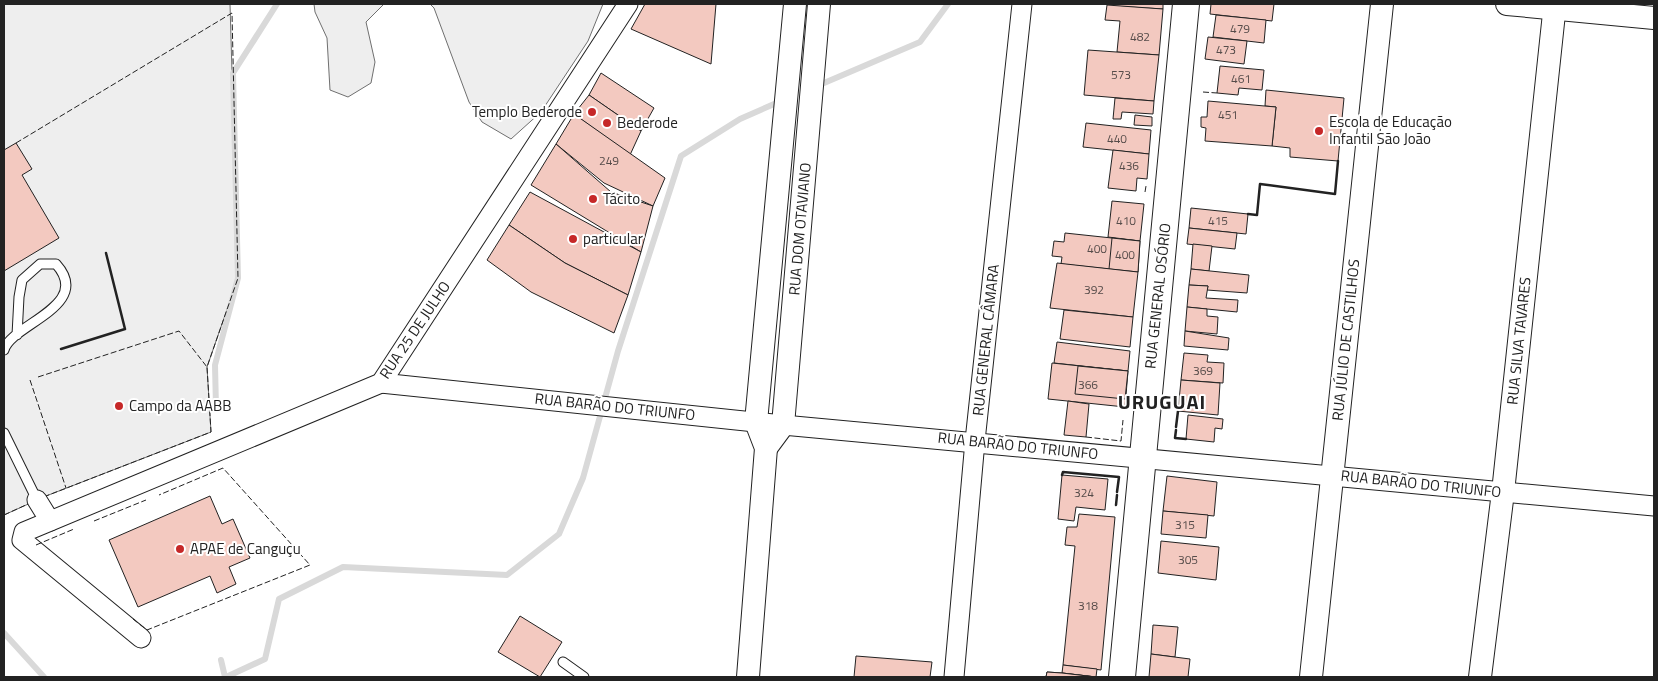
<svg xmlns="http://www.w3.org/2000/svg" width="1658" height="681" viewBox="0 0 1658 681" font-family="'Titillium Web',sans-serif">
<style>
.green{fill:#eee;stroke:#6f6f6f}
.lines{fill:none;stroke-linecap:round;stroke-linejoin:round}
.stream{stroke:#d9d9d9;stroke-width:6}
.building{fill:#f3c9c0;stroke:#222}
.service-casing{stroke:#222;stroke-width:11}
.minor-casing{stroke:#222;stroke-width:21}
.tertiary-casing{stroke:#222;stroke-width:24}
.secondary-casing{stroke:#222;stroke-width:28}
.service{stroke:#fff;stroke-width:9}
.minor{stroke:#fff;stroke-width:19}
.tertiary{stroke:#fff;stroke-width:22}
.secondary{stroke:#fff;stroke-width:26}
.fence{stroke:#222;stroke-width:1;stroke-dasharray:6 2.5;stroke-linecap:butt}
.wall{stroke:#222;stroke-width:2.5}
.poi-dot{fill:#c62828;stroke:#fff;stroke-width:2}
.labels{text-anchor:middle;stroke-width:4;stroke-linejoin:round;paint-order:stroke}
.number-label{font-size:12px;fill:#564c4a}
.poi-label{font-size:15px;fill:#222;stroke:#fff;text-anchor:start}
.street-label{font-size:15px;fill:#222;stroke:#fff}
.district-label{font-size:20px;font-weight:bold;letter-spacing:1px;fill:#222;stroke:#fff}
</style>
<rect width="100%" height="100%" fill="#fff"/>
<g class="green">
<path d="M4,4H230L238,278L207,367L211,432L46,496L4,515Z"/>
<path d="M314,4H384L366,22L375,62L371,83L348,97L330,90L327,38L315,12Z"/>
<path d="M430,4H603L588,41L541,112L511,139L482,122L469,102L434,8Z"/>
</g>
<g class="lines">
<g class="stream">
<path d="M817,86L920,42L948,4"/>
<path d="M216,408L215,365L238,278L233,73L277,4"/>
<path d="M4,633L44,677"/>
<path d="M221,660L225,677"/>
<path d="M226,677L265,659L279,599L343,567L507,575L559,534L583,478L618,351L681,156L740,119L781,101"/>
</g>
</g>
<g class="building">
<path d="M645,4H716L711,64L631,29Z"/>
<path d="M1114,4H1163V9L1113,6Z"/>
<path d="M1211,4H1274L1272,21L1210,14Z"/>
<path d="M1107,5L1163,9L1159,55L1117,52L1120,21L1105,20Z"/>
<path d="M1216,15L1266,20L1264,43L1213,37Z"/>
<path d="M1208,37L1247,41L1244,64L1205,59Z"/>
<path d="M1088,50L1159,55L1154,101L1084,95Z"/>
<path d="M1220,66L1264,70L1262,90L1239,88L1238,95L1217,93Z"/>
<path d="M601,73L654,108L641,131L589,95Z"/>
<path d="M1266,90L1344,98L1338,161L1290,157V148L1272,146L1276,107L1265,106Z"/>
<path d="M589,95L641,131L630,155L574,114Z"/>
<path d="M1115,98L1154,101L1153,114L1122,112L1121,119H1113Z"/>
<path d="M1208,101L1276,107L1272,146L1205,141L1206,128L1201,127V117H1207Z"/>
<path d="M574,114L665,178L653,206L604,183L556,144Z"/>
<path d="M1135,115L1152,117V126L1134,125Z"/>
<path d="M1086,123L1151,130L1149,154L1083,147Z"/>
<path d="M16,143L32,169L22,175L59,238L4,271V150Z"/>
<path d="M556,144L611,192L653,206L641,252L531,185Z"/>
<path d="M1113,150L1149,154L1147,179L1137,178L1136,191L1108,188Z"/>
<path d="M530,192L641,252L628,295L565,263L509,225Z"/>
<path d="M1112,201L1144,204L1140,241L1108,237Z"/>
<path d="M1191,208L1248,214L1246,234L1189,228Z"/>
<path d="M509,225L565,263L628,295L614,333L531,292L487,260Z"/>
<path d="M1189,228L1237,233L1235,249L1187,244Z"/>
<path d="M1065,233L1140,241L1138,272L1061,264L1062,257L1052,256L1054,241L1064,242Z"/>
<path d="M1112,238L1140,241L1138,272L1109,269Z"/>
<path d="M1193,244L1212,246L1209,271L1191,269Z"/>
<path d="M1057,263L1138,272L1133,317L1050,308Z"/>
<path d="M1191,269L1249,275L1247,293L1207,290L1208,286L1189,285Z"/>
<path d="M1189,285L1208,286L1206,298L1238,300L1237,312L1187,307Z"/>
<path d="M1187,307L1207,309V316L1218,317L1217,334L1185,331Z"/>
<path d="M1064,310L1133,317L1130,347L1060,339Z"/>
<path d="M1185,331L1229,338L1228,350L1184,346Z"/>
<path d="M1057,342L1130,351L1128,371L1054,363Z"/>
<path d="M1184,353L1208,355L1207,362L1224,363L1223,383L1181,380Z"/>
<path d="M1052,363L1128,371L1125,407L1048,399Z"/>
<path d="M1078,366L1128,371L1125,399L1075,394Z"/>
<path d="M1181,380L1220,383L1218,415L1178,411Z"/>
<path d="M1068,401L1089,404L1086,437L1064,435Z"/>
<path d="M1188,415L1223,419L1222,429L1215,428L1214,442L1186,439Z"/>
<path d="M1062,475L1108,479L1105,510L1076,507L1074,521L1058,519Z"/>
<path d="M1167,476L1217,482L1214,516L1163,511Z"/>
<path d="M210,496L222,524L233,519L250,558L229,567L236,584L217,593L210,576L138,607L109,540Z"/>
<path d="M1163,511L1208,515L1206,538L1161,534Z"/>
<path d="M1079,514L1115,517L1101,670L1063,665L1075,546L1065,545L1067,527H1077Z"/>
<path d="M1161,541L1219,547L1216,580L1158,573Z"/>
<path d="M520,616L562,642L540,677L498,652Z"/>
<path d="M1153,625L1178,627L1175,657L1151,654Z"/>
<path d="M1151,654L1190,659L1188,677H1149Z"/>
<path d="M856,656L932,662L930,677H854Z"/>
<path d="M1063,665L1097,669L1096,677L1062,673Z"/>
<path d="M1047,672L1062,673L1096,677H1046Z"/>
<path d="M1047,672L1062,673L1096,677H1046Z"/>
</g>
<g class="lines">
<defs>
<g id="service">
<path d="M4,350C11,324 94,306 56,264H40L22,280L19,297L17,335"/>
<path d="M4,433L37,500"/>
<path d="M563,662L584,677"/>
</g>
<g id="minor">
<path d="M381,383L783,425L1654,506"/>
<path d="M37,500L50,521"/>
<path d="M141,638L22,540L24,532L381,383L628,4"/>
<path d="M954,677L975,441L1022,4"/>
</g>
<g id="tertiary">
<path d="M1507,4L1654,18"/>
<path d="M766,448L783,425L819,4"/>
<path d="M748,677L766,448L756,422L795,4"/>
<path d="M1311,677L1382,4"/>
<path d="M1480,677L1503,492L1555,4"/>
</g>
<path id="secondary" d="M1122,677L1186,4"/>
</defs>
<use href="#service" class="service-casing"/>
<use href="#minor" class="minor-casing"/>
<use href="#tertiary" class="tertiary-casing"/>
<use href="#secondary" class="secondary-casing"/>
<use href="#service" class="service"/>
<use href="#minor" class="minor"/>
<use href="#tertiary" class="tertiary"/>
<use href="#secondary" class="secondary"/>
<g class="fence">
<path d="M1203,92L1217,93"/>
<path d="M16,143L232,13L238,278L207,367L211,432L46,496"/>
<path d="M1145,192L1146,186"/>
<path d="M38,377L179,331L207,367"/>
<path d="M30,380L66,488"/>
<path d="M1086,437L1121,441L1123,420"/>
<path d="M4,515L28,504"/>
<path d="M94,521L146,500"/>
<path d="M36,545L74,529"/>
<path d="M133,619L147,630L310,565L223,468L159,495"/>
</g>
<g class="wall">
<path d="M1248,214L1257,215L1260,184L1335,194L1338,161"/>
<path d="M61,349L125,329L106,253"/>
<path d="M1176,427L1178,411"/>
<path d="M1176,430L1175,438L1186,439"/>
<path d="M1062,475L1063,472L1119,477L1117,492"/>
<path d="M1116,505L1117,495"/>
</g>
</g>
<g class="poi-dot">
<circle cx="592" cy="112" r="5"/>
<circle cx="607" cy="123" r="5"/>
<circle cx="1319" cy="131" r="5"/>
<circle cx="593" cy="199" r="5"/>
<circle cx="573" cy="239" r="5"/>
<circle cx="119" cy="406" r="5"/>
<circle cx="180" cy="549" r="5"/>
</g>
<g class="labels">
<g class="number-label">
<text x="1240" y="33">479</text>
<text x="1140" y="41">482</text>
<text x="1226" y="54">473</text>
<text x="1121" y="79">573</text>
<text x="1241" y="83">461</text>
<text x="1228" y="119">451</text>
<text x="1117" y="143">440</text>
<text x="609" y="165">249</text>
<text x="1129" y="170">436</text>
<text x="1126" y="225">410</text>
<text x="1218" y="225">415</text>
<text x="1097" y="253">400</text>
<text x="1125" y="259">400</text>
<text x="1094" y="294">392</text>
<text x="1203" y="375">369</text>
<text x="1088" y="389">366</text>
<text x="1084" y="497">324</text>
<text x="1185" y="529">315</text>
<text x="1188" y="564">305</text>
<text x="1088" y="610">318</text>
</g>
<g class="poi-label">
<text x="582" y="117" text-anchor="end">Templo Bederode</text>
<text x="1329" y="127">Escola de Educação<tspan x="1329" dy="17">Infantil São João</tspan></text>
<text x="617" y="128">Bederode</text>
<text x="603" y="204">Tácito</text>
<text x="583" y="244">particular</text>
<text x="129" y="411">Campo da AABB</text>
<text x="190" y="554">APAE de Canguçu</text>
</g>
<g class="street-label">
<text transform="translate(800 229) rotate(-85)" y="5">RUA DOM OTAVIANO</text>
<text transform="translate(1158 296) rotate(-84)" y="5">RUA GENERAL OSÓRIO</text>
<text transform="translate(415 330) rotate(-56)" y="5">RUA 25 DE JULHO</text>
<text transform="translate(986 340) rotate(-84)" y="5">RUA GENERAL CÂMARA</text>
<text transform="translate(1346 340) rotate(-84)" y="5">RUA JÚLIO DE CASTILHOS</text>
<text transform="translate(1519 341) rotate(-84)" y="5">RUA SILVA TAVARES</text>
<text transform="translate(615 407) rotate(6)" y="5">RUA BARÃO DO TRIUNFO</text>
<text transform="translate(1018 446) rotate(6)" y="5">RUA BARÃO DO TRIUNFO</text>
<text transform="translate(1421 484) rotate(6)" y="5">RUA BARÃO DO TRIUNFO</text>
</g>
<g class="district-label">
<text x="1162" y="409">URUGUAI</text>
</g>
</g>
<rect width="1658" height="681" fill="none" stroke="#222222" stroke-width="10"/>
</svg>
